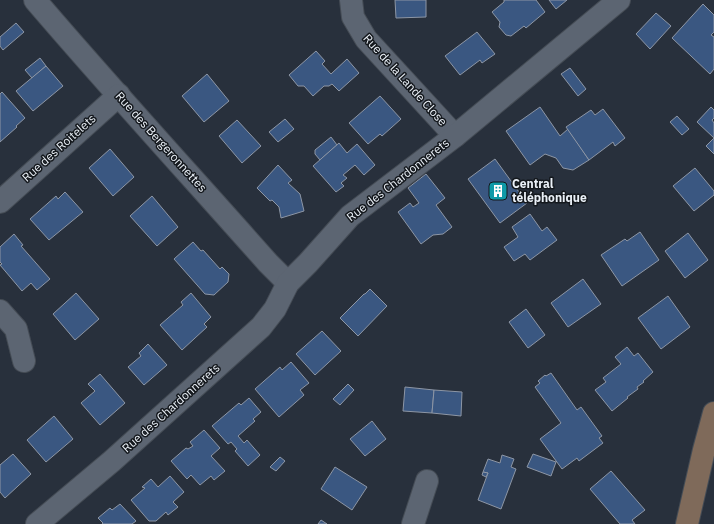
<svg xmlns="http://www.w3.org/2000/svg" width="714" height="524" viewBox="0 0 714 524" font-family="'IBM Plex Sans',sans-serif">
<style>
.building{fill:#3a5781;stroke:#8d96a5}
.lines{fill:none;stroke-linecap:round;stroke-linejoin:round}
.street-casing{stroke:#454c55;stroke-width:24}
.secondary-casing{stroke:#454c55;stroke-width:24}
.street{stroke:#5c6572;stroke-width:22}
.secondary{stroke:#7f6a5a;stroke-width:22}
.labels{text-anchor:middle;stroke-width:3;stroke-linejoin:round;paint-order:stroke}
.street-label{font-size:12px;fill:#ebf1f8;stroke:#14181d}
.poi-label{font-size:12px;font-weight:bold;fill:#ebf1f8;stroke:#14181d;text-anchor:start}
</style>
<rect width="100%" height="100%" fill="#28303c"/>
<g class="building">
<path d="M395,0H426V17L396,18Z"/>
<path d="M504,0H536L545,12L526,28L524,26L511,36L506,35L499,27L500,22L492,12L504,2Z"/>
<path d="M549,0H567L556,9Z"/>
<path d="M703,4L714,15V32L711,35L714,37V69L710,74L672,38Z"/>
<path d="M656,13L671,26L650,49L636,34Z"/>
<path d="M16,23L24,32L3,50L0,46V37Z"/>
<path d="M477,32L495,54L482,63L480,60L460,75L445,56Z"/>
<path d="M316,51L325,61L322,64L331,74L347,59L359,73L339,91L332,84L329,86H324L313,96L304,86H298L289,75Z"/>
<path d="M40,58L46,66L32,78L25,70Z"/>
<path d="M46,66L63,86L33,111L16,91Z"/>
<path d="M570,68L586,89L578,96L561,74Z"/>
<path d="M207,74L229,101L204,122L182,96Z"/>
<path d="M2,92L25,118L16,126L17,127L0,142V94Z"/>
<path d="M380,96L401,119L382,136L380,134L368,144L349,123Z"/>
<path d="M540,107L560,136L568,129L589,160L573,170L563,168L556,158L545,154L530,165L506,131Z"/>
<path d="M711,107L714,110V118L712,120L714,123V138L697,122Z"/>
<path d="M603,109L625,138L615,146L613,142L589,160L566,127L591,110L595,115Z"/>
<path d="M677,116L689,129L682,135L670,122Z"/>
<path d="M285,119L294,129L278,142L269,132Z"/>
<path d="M237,120L261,146L242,163L219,136Z"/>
<path d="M331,137L337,145L320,160L315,154V150Z"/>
<path d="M714,138V154L706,146Z"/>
<path d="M339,143L347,153L357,144L375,165L364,175L355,165L343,175L347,178L341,183L344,186L336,192L313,166Z"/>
<path d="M110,149L134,177L113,196L89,168Z"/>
<path d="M495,159L527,203L500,223L468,179Z"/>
<path d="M278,165L292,180L288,183L300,194L304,211L281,218L279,207L272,200L270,201L257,188Z"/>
<path d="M695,168L714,191V195L694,211L673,186Z"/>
<path d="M426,174L445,198L436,205L452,227L443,234L433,235L421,244L398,212L410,203L413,207L419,203L408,188Z"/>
<path d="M65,192L83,212L49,240L30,219L56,196L58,199Z"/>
<path d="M152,196L178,227L157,246L130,216Z"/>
<path d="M530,214L542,231L547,227L557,240L530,260L525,254L514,261L504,247L518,237L512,227Z"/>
<path d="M640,232L659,260L622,286L601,255L625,239L627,241Z"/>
<path d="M688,233L708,260L685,278L665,251Z"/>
<path d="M14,234L23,245L21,246L50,279L37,290L31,283L22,291L0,265L2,264L0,262V247Z"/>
<path d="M193,242L201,251L203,250L220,269L222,267L229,274L228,282L214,295L205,294L174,259Z"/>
<path d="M583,279L601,304L568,327L551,303Z"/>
<path d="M370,289L387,306L358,336L340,318L364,294H365Z"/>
<path d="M76,293L99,319L75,340L53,314Z"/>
<path d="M191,293L211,317L204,324L207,327L182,350L160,325L183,305L181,302Z"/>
<path d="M668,296L690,327L661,349L638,318Z"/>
<path d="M526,309L545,335L528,348L509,322Z"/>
<path d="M322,331L341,351L315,375L296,354Z"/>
<path d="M148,344L167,365L144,385L128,367L141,356L139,353Z"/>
<path d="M627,347L634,356L638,353L653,372L643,381L644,382L637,387L638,389L627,397L628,398L612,411L595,390L606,382L603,378L621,364L615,357Z"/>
<path d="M291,362L309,383L300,390L304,395L279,417L255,389L280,367L282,370Z"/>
<path d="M551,373L577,410L581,407L602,436L599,438L603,443L579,461L577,458L562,469L540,439L561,423L535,387L540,383L538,381L545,375L546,376Z"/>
<path d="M100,374L125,403L100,425L81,403L95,391L88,384Z"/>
<path d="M348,384L354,390L340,405L333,399Z"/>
<path d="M405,387L434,390L432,413L403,411Z"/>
<path d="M434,390L462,392L461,416L432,413Z"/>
<path d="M249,398L261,412L253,419L255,421L238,436L244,443L247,440L260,455L248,466L235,451L237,449L231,442L228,444L212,426L239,403L241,405Z"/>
<path d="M54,416L73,439L46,462L27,440Z"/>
<path d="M372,421L386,439L365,456L350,439Z"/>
<path d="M204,430L220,448L211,456L225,471L214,480L211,476L200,485L191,475L187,479L171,461L186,448L188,449L193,446L190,442Z"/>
<path d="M13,454L31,474L5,498L0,492V465Z"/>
<path d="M533,454L556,462L551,476L527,467Z"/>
<path d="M502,455L514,459L511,467L516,469L501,509L478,500L488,473L483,472L488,459L500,463Z"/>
<path d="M280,457L285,461L276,471L270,467Z"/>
<path d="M335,467L367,487L352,510L321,489Z"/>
<path d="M611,471L645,510L632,520L635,524H620L590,489Z"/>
<path d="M483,472L488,473L486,477L482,475Z"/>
<path d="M170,476L184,492L173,502L178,507L168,515L166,512L156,521H149L131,500L145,488L142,487L151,479L158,487Z"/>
<path d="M120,504L136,521L132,524H102L103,523L98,518L110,508L112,510Z"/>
<path d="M321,520L327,524H318Z"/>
</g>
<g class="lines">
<defs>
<g id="street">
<path d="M35,0C111,89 191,176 268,263L288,283"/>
<path d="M351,0L353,17L366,39L455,136"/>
<path d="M0,202L119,95"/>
<path d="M0,311L16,329L24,361"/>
<path d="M37,524L112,461L261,327L275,309L288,283L308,263L350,216L455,136L619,0"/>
<path d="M413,524L427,481"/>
</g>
<path id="secondary" d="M687,524L704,450L714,413"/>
</defs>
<use href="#street" class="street-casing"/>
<use href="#secondary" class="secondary-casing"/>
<use href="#street" class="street"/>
<use href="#secondary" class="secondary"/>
</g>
<defs>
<symbol id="building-square" viewBox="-11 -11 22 22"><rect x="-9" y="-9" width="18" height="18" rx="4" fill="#0f9aa8" stroke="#14181d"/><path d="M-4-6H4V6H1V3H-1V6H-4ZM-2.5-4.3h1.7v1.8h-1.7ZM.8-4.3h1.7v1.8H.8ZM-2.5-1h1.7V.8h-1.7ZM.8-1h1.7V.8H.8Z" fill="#fff"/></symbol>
</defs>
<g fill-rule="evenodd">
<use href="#building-square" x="487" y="180" width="22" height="22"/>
</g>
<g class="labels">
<g class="street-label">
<text transform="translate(405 80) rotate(48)" y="4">Rue de la Lande Close</text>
<text transform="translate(161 142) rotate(48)" y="4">Rue des Bergeronnettes</text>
<text transform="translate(59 148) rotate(-42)" y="4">Rue des Roitelets</text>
<text transform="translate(398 180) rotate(-38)" y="4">Rue des Chardonnerets</text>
<text transform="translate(171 408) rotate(-42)" y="4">Rue des Chardonnerets</text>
</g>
<g class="poi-label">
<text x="512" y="188">Central<tspan x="512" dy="14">téléphonique</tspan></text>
</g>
</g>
</svg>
